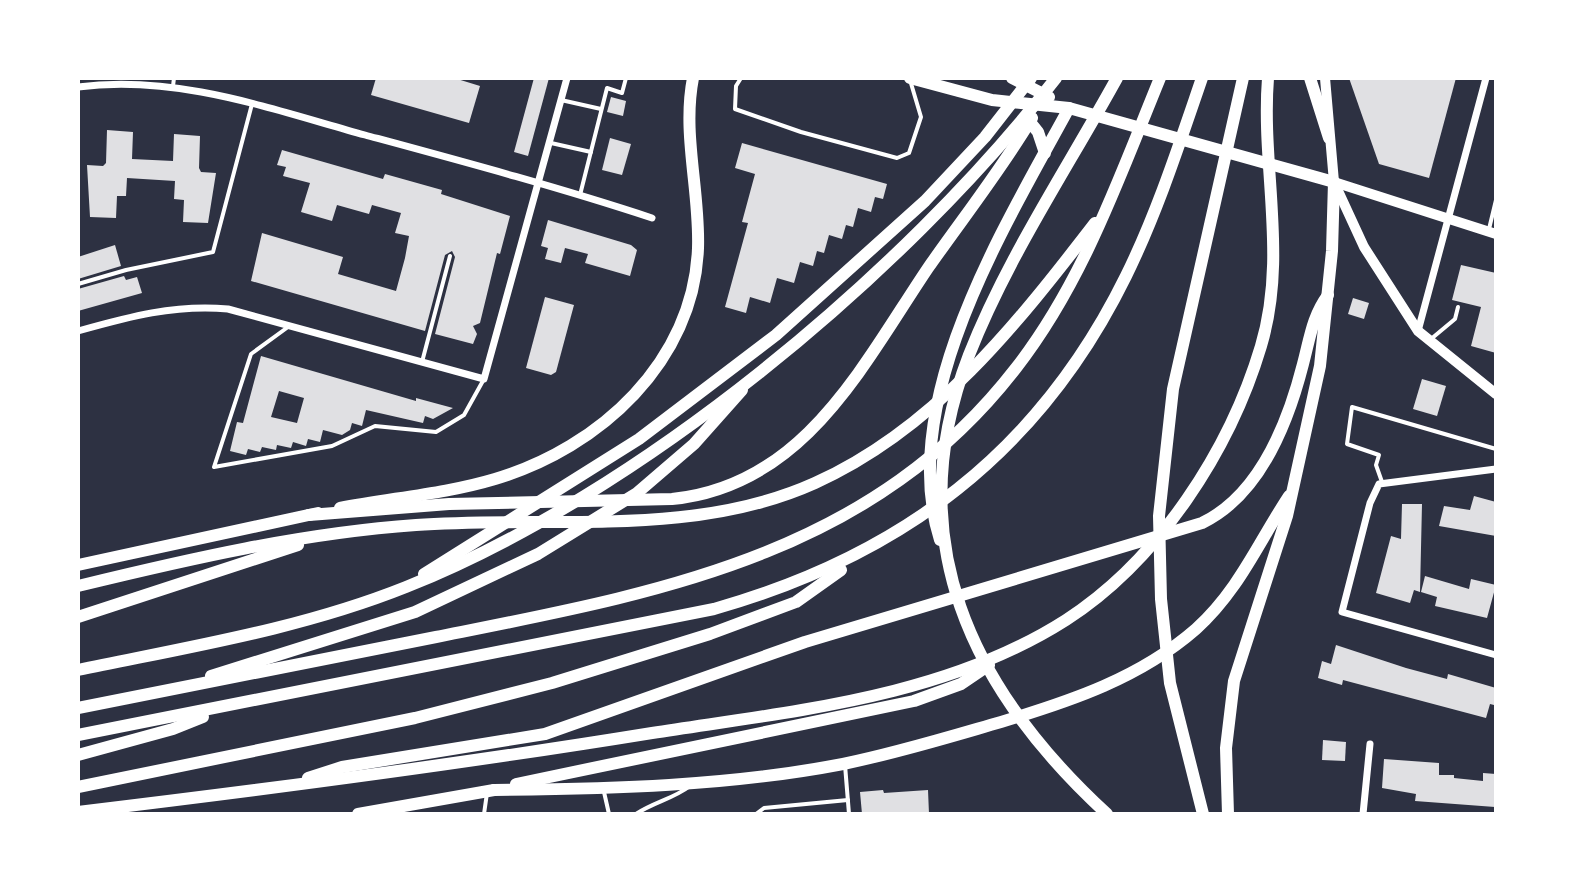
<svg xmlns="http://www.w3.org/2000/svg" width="1574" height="892" viewBox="0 0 1574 892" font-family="Rubik,sans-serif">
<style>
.building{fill:#e0e0e3;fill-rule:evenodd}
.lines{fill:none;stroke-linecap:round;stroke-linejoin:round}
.service{stroke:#fff;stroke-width:4}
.minor{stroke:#fff;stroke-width:7}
.secondary{stroke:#fff;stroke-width:10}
.trunk{stroke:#fff;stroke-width:12}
.motorway{stroke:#fff;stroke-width:12}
</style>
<rect width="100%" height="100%" fill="#2d3142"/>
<g class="building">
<path d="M376,78H454L480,86L469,123L371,95Z"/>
<path d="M534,78H549L528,156L514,152Z"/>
<path d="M1349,78H1456L1429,178L1379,164Z"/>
<path d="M611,97L626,101L623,116L607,112Z"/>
<path d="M107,130L133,132L132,159L173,161L174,134L200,136L199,168L201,172L216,173L208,223L183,222L184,200L174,199L175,181L127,178L126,196H117L116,218L90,217L87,165L103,166L106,163Z"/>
<path d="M610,138L631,144L622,175L602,170Z"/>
<path d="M742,143L887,184L883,199L875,197L871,212L858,208L853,227L846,225L842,239L829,235L824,253L817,251L813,266L800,262L794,283L777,278L770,303L750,297L746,313L725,307L748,223L742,222L755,174L735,168Z"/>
<path d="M282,150L383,179L385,174L442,190L441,194L510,216L500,254L497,253L480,323L473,326L477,334L473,344L435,334L455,257L452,251L445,255L425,331L251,281L262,233L343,257L338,274L396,291L405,258L409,236L395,233L401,213L372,205L369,214L337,205L332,221L301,212L310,183L283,176L286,167L277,165Z"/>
<path d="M548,220L631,245L637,250L630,276L585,263L588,254L565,248L561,263L545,259L548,248L541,246Z"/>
<path d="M115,245L121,266L78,279V257Z"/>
<path d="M1461,265L1496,273V353L1471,346L1481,307L1452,300Z"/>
<path d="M124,276L126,280L137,277L142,293L78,311V289Z"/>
<path d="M545,297L574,305L556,372L551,375L526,368Z"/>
<path d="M1353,298L1369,303L1364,319L1348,314Z"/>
<path d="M261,356L416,401V398L453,408L433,419L425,416L423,423L366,410L362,426L352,423L350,430L342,435L323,430L320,442L308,439L306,446L293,442L291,448L277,445L276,450L262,447L260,452L248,449L246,455L230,451L237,422L243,423ZM279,391L304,398L297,423L271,417Z"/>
<path d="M1422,379L1446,386L1437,416L1413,409Z"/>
<path d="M1474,496L1496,502V536L1439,526L1444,506L1470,510Z"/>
<path d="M1402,504H1422L1420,592L1414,590L1410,603L1376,593L1391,536L1401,539Z"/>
<path d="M1425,576L1469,589L1471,579L1496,585L1487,618L1435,606L1437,597L1421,592Z"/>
<path d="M1336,645L1406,668L1447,679L1448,674L1496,688L1494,705L1490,704L1486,718L1343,680L1342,685L1318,678L1322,661L1331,664Z"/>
<path d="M1323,740L1346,742L1345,761L1322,760Z"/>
<path d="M1384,759L1439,763V775H1454V778L1483,781V773L1496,774L1495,807L1415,801L1416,794L1382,788Z"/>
<path d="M883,790L884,793L928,790L929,814H862L860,792Z"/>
</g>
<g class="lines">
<g class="service">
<path d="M741,78L736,86L735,109L801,132L897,158L909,153L921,117L910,80"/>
<path d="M173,86L174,78"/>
<path d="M561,100L601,109"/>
<path d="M551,143L591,152"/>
<path d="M580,195L607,88L622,93L626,78"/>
<path d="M1489,229L1496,200"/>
<path d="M78,284L126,270L213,252L252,104"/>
<path d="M288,327L251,354L214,467L332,446L375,426L436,432L464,415L484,379"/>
<path d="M1431,339L1455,319L1458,307"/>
<path d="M422,362L450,256"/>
<path d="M1382,482L1376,465L1379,455L1347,444L1352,407L1496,449"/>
<path d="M845,765L849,814"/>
<path d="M604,792L609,814"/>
<path d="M484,814L487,793"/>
<path d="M636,814C654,802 673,799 690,786"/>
<path d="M756,814L764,808L848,800"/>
</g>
<g class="minor">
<path d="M78,87C176,74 271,109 365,135C461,161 558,187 652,218"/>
<path d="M78,331C128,317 175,304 228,309L484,379L567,78"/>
<path d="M1418,331L1486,78"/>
<path d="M1496,469L1379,484L1370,503L1342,612L1496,655"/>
<path d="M1363,814L1370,744"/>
</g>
<g class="secondary">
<path d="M1325,78L1334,182L1364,247L1418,331L1496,394"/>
<path d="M1334,182L1496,234"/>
</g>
<g class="trunk">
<path d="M910,78L992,100L1069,108L1334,182"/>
<path d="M1012,78L1049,97"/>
<path d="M340,508C391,498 445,494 495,479C600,448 694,361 698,248C700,191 682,134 693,78"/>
<path d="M78,565L318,513"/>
<path d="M358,814L494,790"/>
</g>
<g class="motorway">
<path d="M1310,78L1329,138"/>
<path d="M1026,117L1038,132L1045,153"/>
<path d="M309,515L449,504L672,499C804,486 862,366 928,268C963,218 1001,170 1032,118"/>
<path d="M940,540C896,401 1005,226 1069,108"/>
<path d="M424,574L639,439L776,335L925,201L985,137L1031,78"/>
<path d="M78,586C189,559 302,533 416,525C548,515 691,539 815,483C935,429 1017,324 1095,223"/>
<path d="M78,617L298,545"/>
<path d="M78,670C188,647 301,629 406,587C638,495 903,275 1056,78"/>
<path d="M211,676L415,612L538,554L637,493L694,444L742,390"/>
<path d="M78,708C197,684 317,661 436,637C656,593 870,557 1016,368C1083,282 1119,178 1160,78"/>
<path d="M78,735L714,609C901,556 1039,453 1126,276C1157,213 1179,145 1202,78"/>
<path d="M78,755L173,729L203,717"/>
<path d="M308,778L342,767L545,734L805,642L1202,523C1260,495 1288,423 1303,364C1310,338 1312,317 1328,295"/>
<path d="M516,784L914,701L961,684L989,665"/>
<path d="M78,787L415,718L552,683L710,634L796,602L841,570"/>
<path d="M494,790C611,789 728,786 843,764C897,753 949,737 1001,722C1071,701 1140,678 1196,629C1239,590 1258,543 1289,496"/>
<path d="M78,812C270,789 461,764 652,733C792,711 944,698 1066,620C1159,560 1230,450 1261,346C1288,256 1261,168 1268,78"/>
<path d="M1107,814C971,689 898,539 969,355C1007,258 1067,169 1117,78"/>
<path d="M1203,814L1170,683L1161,599L1159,516L1173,389L1243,78"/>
<path d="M1228,814L1226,748L1234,681L1287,516L1320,366L1332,251L1334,182"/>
</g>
</g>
<rect width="1574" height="892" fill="none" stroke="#ffffff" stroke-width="160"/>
</svg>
